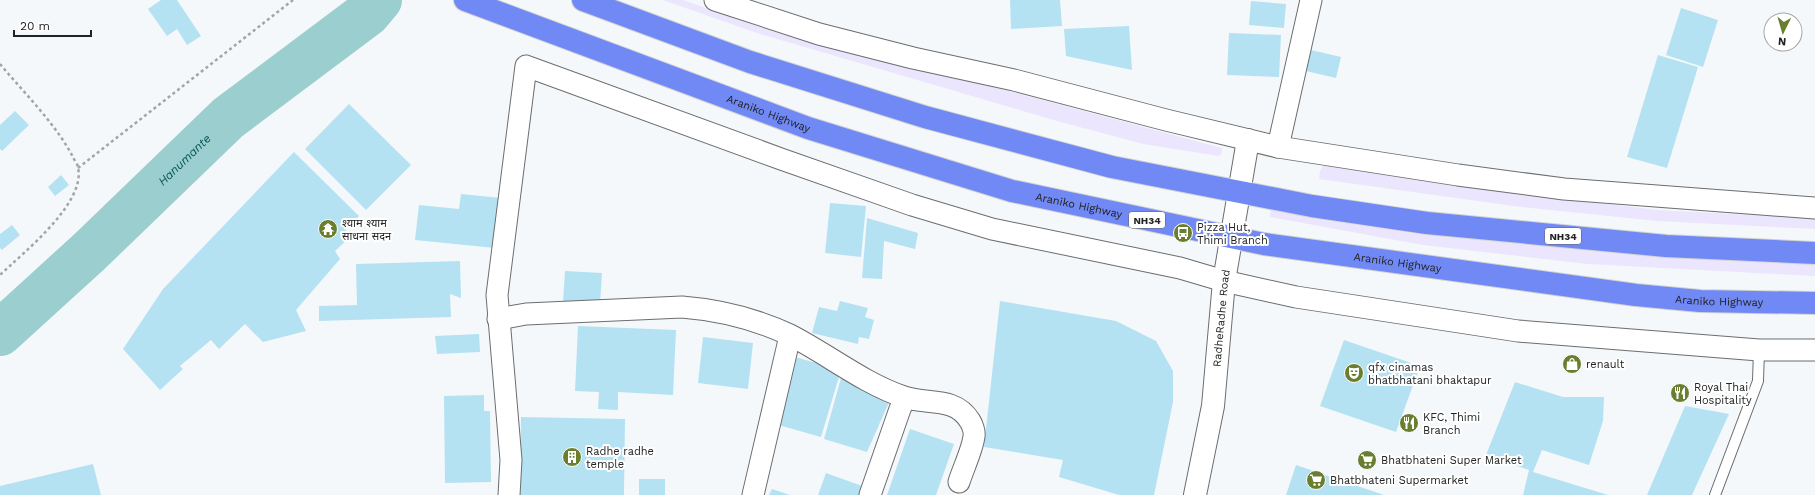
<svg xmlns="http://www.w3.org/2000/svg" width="1815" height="495" viewBox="0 0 1815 495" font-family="'Work Sans','Noto Sans Devanagari',sans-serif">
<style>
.green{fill:#ebe5fd}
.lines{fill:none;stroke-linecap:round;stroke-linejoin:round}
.river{stroke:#9bcece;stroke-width:46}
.building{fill:#b4e2f3}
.lane-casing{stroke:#6b6d6f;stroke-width:12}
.street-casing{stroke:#6b6d6f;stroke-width:23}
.secondary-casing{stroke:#6b6d6f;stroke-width:24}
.highway-casing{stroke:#d3d3d3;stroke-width:24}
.path{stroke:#a2a4a5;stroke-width:2.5;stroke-dasharray:3 3;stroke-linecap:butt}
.lane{stroke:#fff;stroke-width:10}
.street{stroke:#fff;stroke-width:21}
.secondary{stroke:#fff;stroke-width:22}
.highway{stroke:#7089f4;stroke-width:22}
.labels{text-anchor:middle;stroke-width:4;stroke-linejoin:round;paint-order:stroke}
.shield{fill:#fff;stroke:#646464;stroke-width:1}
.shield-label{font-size:10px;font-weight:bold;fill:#212222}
.street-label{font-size:11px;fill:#212222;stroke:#fff}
.poi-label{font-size:11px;fill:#212222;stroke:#fff;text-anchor:start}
.water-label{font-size:12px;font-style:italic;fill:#085455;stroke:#fff}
</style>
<rect width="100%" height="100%" fill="#f5f8fa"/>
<g class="green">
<path d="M663,0H683L761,27L829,47L915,69L934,71L1222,148V153L1219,156L1143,144L1057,121L760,34Z"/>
<path d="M1343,164L1402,173L1523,194L1658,210L1815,218V229L1657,221L1521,207L1319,179L1320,171L1324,165Z"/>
<path d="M1271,209L1455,237L1663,257L1815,263V276L1588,264L1423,245L1270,217Z"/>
</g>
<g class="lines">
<path class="river" id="s1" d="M0,333L89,252L228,118L368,13L379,0"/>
</g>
<g class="building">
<path d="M161,0H177L201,36L187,45L177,29L167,36L148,9Z"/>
<path d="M1010,0H1060L1062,26L1011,29Z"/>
<path d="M1251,1L1286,4L1284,28L1249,25Z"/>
<path d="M1681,8L1718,20L1703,67L1666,55Z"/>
<path d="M1129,26L1132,70L1066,56L1064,29Z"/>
<path d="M1229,33L1281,35L1279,77L1227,75Z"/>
<path d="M1311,50L1341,57L1336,78L1306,71Z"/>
<path d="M1658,55L1698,67L1667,168L1627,157Z"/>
<path d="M349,104L411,165L366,210L305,149Z"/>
<path d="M15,111L29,125L2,151L0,149V125Z"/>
<path d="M294,152L359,216L345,230L351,236L335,251L340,259L296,310L306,331L263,342L245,324L219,349L211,340L180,366L183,369L160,390L123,349L163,289Z"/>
<path d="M61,175L69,185L55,196L48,187Z"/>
<path d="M461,194L501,198L495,248L415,240L419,205L459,209Z"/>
<path d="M830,203L866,206L861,257L825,253Z"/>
<path d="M867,218L918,233L915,249L884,241L882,279L862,278Z"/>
<path d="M12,225L20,235L2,250L0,248V234Z"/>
<path d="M460,261L461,298L450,294L451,317L319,321V306L357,305L356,264Z"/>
<path d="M565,271L602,273L600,304L563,302Z"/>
<path d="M840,301L868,308L865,317L874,320L869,339L859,337L858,344L812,333L819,307L837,311Z"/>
<path d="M1000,301L1116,321L1156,341L1173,371V402L1154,495H1119L1059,477L1063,460L984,447Z"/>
<path d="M578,326L676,330L673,395L618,392V410L598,409L599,392L575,391Z"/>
<path d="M479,334L480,352L437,354L435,336Z"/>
<path d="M703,337L753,343L748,389L698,383Z"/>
<path d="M1344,340L1420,366L1396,432L1320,406Z"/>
<path d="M795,357L841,370L821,437L775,424Z"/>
<path d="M841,378L890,400L867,452L824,439Z"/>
<path d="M1515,382L1563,397H1604L1603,421L1589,465L1542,450L1533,472L1608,495H1523L1529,470L1486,455Z"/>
<path d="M484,395V411H490L491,482L445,483L444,396Z"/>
<path d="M1685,406L1729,414L1692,495H1647Z"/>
<path d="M521,417L625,419L624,495H520Z"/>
<path d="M910,429L954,444L936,495H887Z"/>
<path d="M93,464L101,495H0V486Z"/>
<path d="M1296,465L1384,495H1286Z"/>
<path d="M826,473L865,487L862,495H818Z"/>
<rect x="639" y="479" width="26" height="16"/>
<path d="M772,489L790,495H769Z"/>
</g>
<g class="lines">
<defs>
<path id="lane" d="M1715,495L1758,381L1759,350"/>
<g id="street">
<path d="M715,0L819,34L913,58L1014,80L1166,120L1278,147L1458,175L1564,189L1815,208"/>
<path d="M1278,147L1311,0"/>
<path d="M498,319L526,314L682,307C720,310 756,319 790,335C829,355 863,383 904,397C927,405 955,396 970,421C972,424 975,432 974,436C973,448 963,469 959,482"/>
<path d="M509,495L511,460L497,295L526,66L781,159L912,205L992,229L1180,268L1224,281L1296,297L1518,331L1759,350H1815"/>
<path d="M753,495L790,336"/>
<path d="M870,495L900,409L905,398"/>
</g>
<g id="secondary">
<path id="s2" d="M1195,495L1213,406L1224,281L1248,140"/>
</g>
<g id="highway">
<path id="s3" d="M465,0L808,128L1012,191L1264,244L1636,295L1700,301L1815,303"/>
<path d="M583,0L750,62L925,117L1112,167L1312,206L1427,223L1666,246L1815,253"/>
</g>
</defs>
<use href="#lane" class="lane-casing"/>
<use href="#street" class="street-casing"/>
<use href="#secondary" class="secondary-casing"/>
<use href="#highway" class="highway-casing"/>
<g class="path">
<path d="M0,64C25,94 55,123 73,157C74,160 78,164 78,168C86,203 23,253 0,275"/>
<path d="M78,168L293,0"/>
</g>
<use href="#lane" class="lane"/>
<use href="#street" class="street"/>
<use href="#secondary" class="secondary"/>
<use href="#highway" class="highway"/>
</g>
<defs>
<symbol id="temple-disc" viewBox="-11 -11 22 22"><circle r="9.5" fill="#697e2e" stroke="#fff"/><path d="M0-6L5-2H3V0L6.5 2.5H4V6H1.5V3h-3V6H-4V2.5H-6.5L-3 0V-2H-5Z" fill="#fff"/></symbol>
<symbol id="bus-disc" viewBox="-11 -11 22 22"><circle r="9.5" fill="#697e2e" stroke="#fff"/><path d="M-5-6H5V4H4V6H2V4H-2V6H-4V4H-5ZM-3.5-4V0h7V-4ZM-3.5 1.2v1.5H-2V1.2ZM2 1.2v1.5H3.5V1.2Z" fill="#fff"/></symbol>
<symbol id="shop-disc" viewBox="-11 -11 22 22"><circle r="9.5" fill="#697e2e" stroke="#fff"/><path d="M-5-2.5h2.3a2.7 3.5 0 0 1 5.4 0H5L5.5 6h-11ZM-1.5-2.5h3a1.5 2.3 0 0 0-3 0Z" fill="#fff"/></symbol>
<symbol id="theatre-disc" viewBox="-11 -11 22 22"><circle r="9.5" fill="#697e2e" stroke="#fff"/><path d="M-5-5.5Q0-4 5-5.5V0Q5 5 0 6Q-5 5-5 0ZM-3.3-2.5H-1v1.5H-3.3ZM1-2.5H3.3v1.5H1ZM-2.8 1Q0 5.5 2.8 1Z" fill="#fff"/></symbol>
<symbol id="restaurant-disc" viewBox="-11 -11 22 22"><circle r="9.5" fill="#697e2e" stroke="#fff"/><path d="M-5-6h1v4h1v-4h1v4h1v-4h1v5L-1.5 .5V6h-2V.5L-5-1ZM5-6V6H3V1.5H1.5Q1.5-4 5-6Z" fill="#fff"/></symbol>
<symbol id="building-disc" viewBox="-11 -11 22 22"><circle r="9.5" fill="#697e2e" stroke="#fff"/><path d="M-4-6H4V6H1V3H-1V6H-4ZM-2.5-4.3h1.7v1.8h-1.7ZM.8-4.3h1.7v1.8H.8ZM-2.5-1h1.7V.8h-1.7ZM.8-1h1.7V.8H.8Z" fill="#fff"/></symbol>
<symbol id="supermarket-disc" viewBox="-11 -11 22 22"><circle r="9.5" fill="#697e2e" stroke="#fff"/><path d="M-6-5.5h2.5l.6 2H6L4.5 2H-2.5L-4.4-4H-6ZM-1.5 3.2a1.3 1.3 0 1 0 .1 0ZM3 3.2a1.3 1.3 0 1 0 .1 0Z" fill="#fff"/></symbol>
</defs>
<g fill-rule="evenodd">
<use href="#temple-disc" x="317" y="218" width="22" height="22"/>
<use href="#bus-disc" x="1172" y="222" width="22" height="22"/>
<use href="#shop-disc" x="1561" y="353" width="22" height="22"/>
<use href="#theatre-disc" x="1343" y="362" width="22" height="22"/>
<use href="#restaurant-disc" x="1669" y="382" width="22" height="22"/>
<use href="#restaurant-disc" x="1398" y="412" width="22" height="22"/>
<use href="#building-disc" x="561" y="446" width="22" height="22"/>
<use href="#supermarket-disc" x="1356" y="449" width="22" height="22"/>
<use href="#supermarket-disc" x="1305" y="469" width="22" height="22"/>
</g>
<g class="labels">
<g class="shield">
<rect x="1129" y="212" width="36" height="16" rx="3"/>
<rect x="1545" y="228" width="36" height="16" rx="3"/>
</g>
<g class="shield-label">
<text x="1147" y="224">NH34</text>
<text x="1563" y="240">NH34</text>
</g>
<g class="street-label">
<text dy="4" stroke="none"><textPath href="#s3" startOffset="324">Araniko Highway</textPath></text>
<text dy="4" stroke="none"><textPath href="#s3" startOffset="648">Araniko Highway</textPath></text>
<text dy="4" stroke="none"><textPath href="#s3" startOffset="972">Araniko Highway</textPath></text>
<text dy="4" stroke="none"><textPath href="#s3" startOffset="1296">Araniko Highway</textPath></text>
<text dy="4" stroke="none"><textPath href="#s2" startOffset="179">RadheRadhe Road</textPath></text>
</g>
<g class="poi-label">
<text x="342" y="227">श्याम श्याम<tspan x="342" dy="13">साधना सदन</tspan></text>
<text x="1197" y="231">Pizza Hut,<tspan x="1197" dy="13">Thimi Branch</tspan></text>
<text x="1586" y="368">renault</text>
<text x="1368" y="371">qfx cinamas<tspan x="1368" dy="13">bhatbhatani bhaktapur</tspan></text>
<text x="1694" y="391">Royal Thai<tspan x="1694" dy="13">Hospitality</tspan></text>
<text x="1423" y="421">KFC, Thimi<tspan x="1423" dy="13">Branch</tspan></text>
<text x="586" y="455">Radhe radhe<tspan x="586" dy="13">temple</tspan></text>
<text x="1381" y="464">Bhatbhateni Super Market</text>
<text x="1330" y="484">Bhatbhateni Supermarket</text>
</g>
<g class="water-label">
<text dy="4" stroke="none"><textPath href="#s1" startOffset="253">Hanumante</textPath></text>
</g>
</g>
<g transform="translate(1783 32) rotate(185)"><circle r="19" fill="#ffffff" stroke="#a6a7a7"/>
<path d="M0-3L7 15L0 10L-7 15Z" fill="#697e2e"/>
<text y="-6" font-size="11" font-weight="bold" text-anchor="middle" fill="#212222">N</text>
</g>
<path d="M14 30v6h77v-6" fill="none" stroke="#212222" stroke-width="2"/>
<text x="20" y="30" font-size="12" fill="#212222" stroke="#ffffff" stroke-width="3" paint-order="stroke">20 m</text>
</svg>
